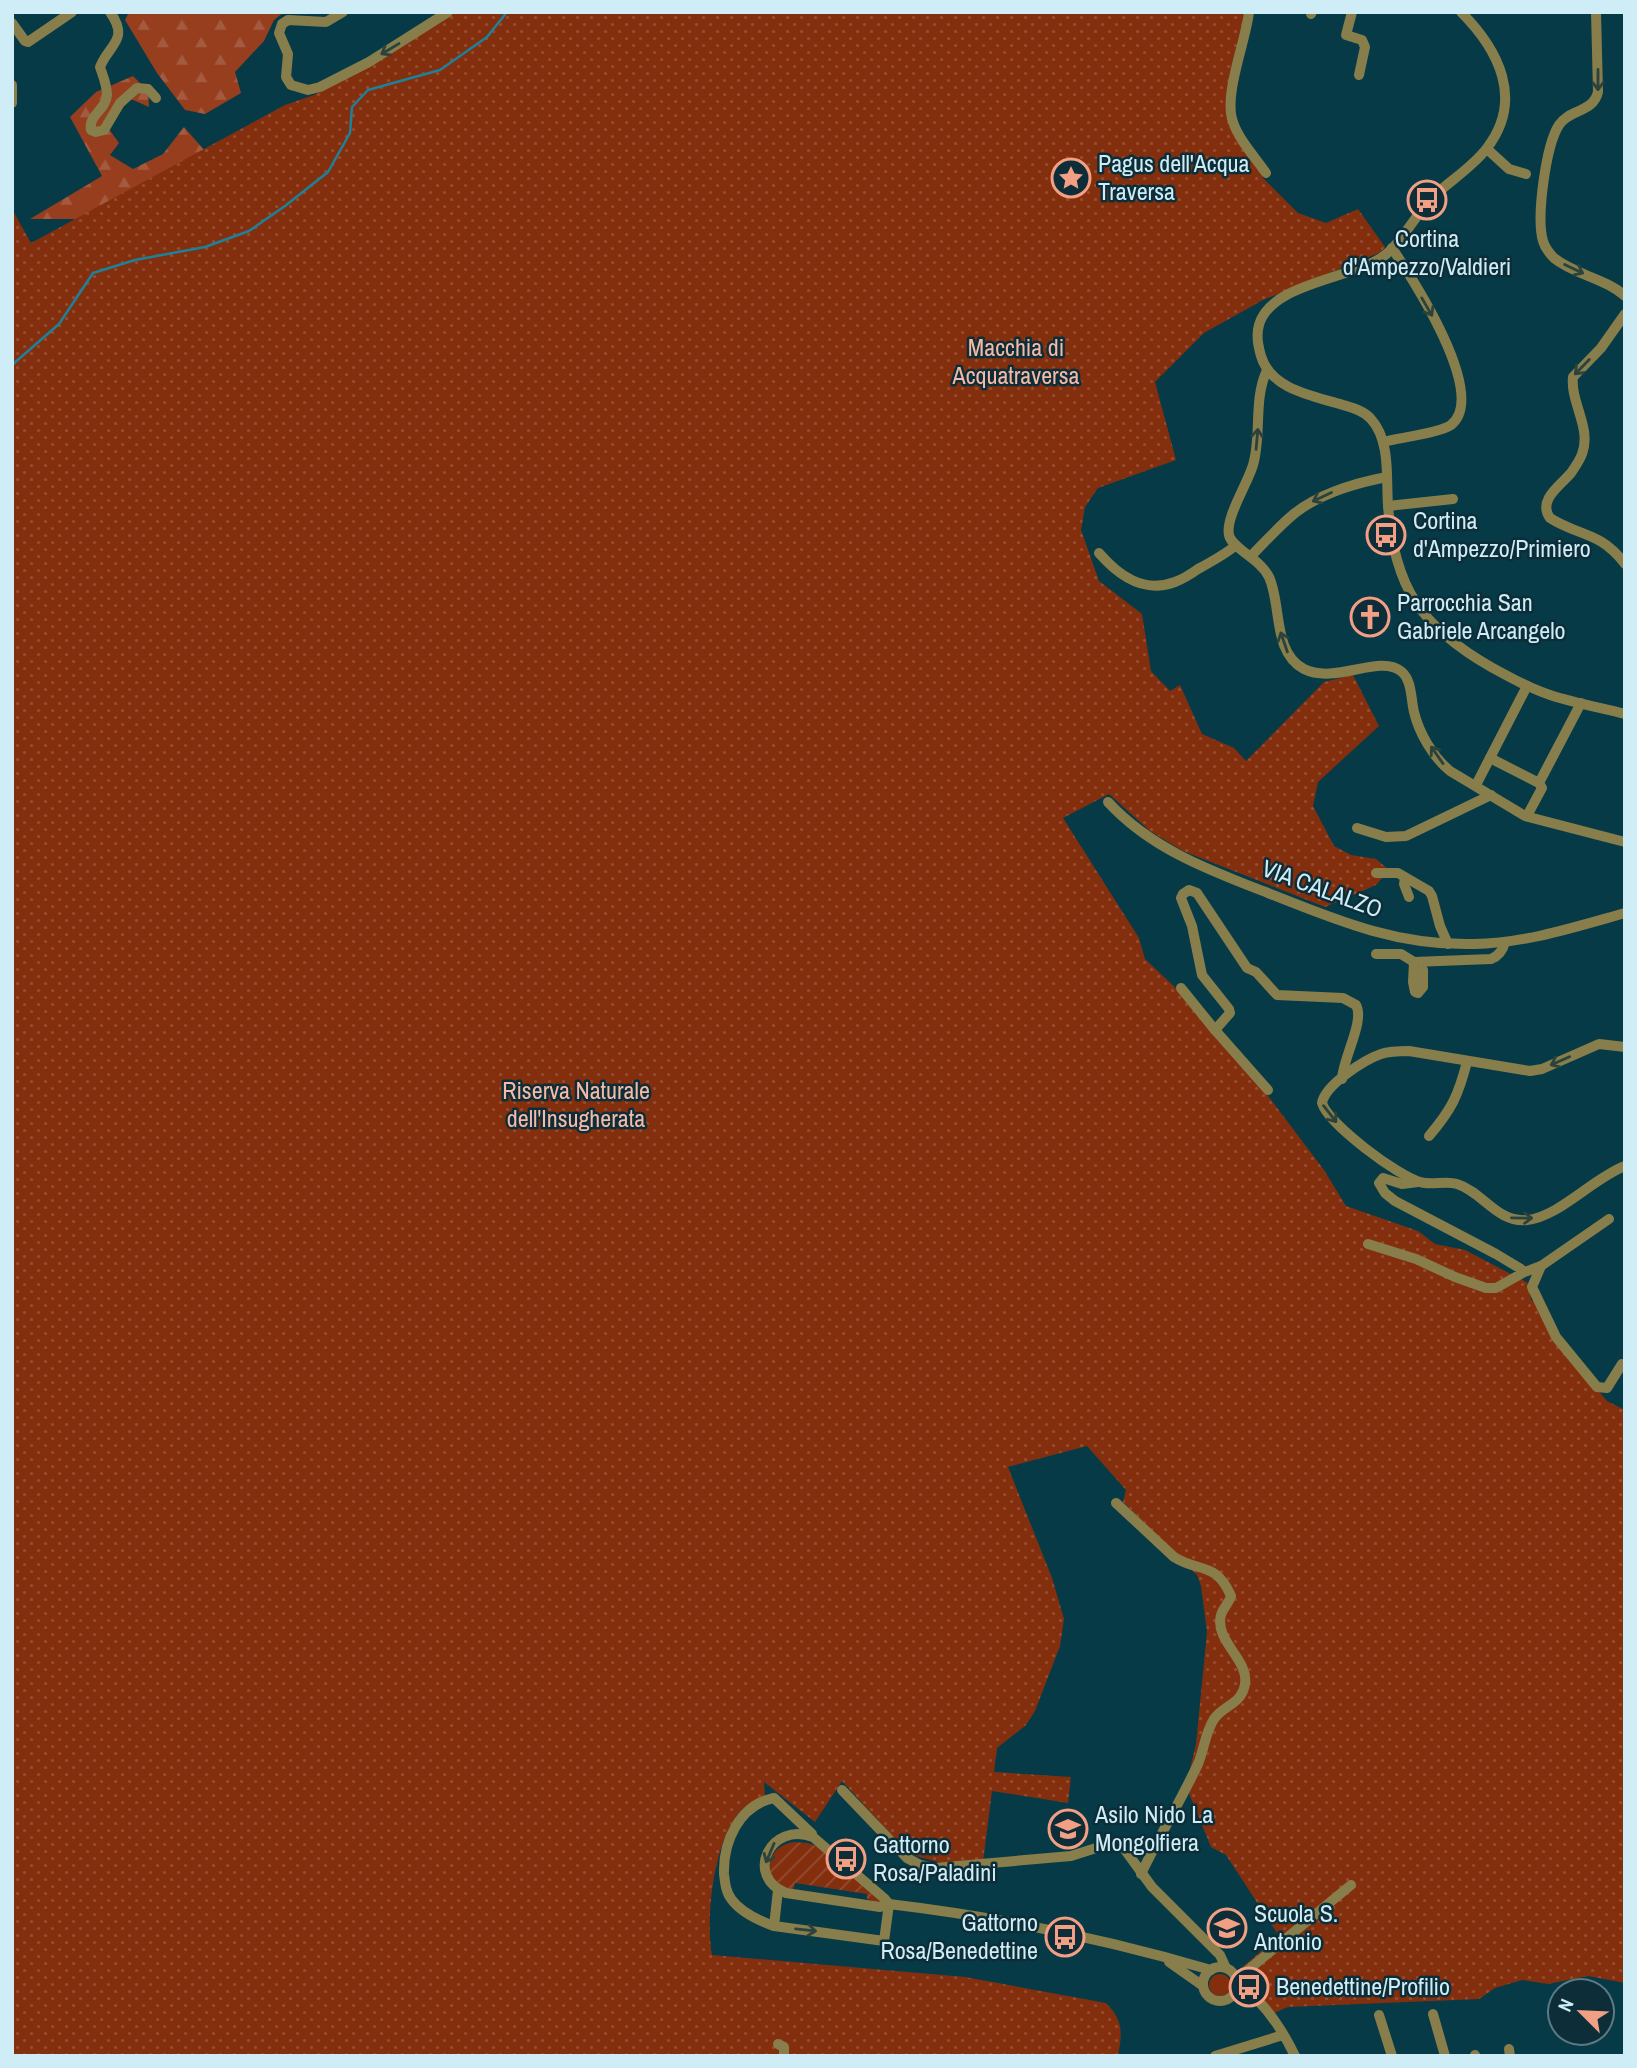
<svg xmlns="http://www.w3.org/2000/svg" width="1637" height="2068" viewBox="0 0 1637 2068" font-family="'Archivo Narrow',sans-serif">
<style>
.grass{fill:#832f0e}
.forest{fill:url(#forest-firs)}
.park{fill:url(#park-dots)}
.garden{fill:url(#garden-furrows)}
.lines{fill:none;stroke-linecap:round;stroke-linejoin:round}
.stream{stroke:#1c829b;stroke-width:2.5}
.minor{stroke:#877e4b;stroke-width:10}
.oneway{stroke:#2c423d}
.labels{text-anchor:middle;stroke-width:5;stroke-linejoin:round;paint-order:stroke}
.poi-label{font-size:24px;fill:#cfedf7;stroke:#0d2e38;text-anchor:start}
.park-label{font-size:24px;fill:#f5b9a5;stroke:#0d2e38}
.street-label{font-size:24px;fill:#cfedf7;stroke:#0d2e38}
</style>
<defs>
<pattern id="forest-firs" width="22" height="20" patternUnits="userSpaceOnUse" patternTransform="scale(1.75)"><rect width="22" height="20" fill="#963e1e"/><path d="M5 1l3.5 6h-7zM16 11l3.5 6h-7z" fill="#a45a3f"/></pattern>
<pattern id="park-dots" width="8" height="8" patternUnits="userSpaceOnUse" patternTransform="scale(1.75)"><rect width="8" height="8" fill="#832f0e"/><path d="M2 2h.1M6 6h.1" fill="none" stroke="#944d32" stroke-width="1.8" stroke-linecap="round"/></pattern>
<pattern id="garden-furrows" width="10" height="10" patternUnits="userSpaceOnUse" patternTransform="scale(1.75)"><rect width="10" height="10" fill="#832f0e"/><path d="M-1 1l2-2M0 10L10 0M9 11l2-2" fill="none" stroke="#944d32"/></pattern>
</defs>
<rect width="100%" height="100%" fill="#063a47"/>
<circle class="grass" cx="1220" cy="1985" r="11"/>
<g class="forest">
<path d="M129,12H284L274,20L264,41L235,72L241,93L205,114L185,110L157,73L125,20Z"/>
<path d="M133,76L148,91L149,107L131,99L106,125L119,143L110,155L133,169L163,154L184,127L205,151L116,239L73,219H30L102,176L70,117L96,92Z"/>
</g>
<path class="park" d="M454,12H1247L1231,121L1263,178L1298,213L1326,223L1358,209L1385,247L1381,252L1263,300L1204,333L1155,382L1176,460L1098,488L1085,507L1081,530L1099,581L1142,614L1151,671L1170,691L1180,685L1202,734L1234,748L1246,761L1324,682L1353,675L1379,726L1318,782L1313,806L1334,846L1351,855L1376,859L1389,870L1376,885L1325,907L1183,851L1150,831L1109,794L1063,818L1139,938L1145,959L1213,1023L1324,1170L1346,1206L1418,1231L1435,1244L1465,1250L1528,1283L1531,1300L1541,1305L1552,1335L1607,1401L1625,1410V1983L1588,1976L1548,1984L1522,1980L1495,1988L1479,1999L1288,2007L1274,2013L1240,1969L1279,1936L1226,1855L1211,1847L1186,1786L1196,1744L1207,1632L1201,1586L1197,1575L1123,1502L1126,1490L1087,1446L1008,1467L1052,1578L1064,1619L1060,1646L1035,1711L1026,1725L997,1748L994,1772L1071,1777L1068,1803L992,1791L983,1862L949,1865L909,1854L842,1781L815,1822L764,1782L765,1796C759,1799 751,1802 746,1806C714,1830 705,1918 712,1955L965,1977L1106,2003C1124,2021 1122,2033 1118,2056H12V209L31,243L285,105L314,95L423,33Z"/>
<path class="garden" d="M793,1842L808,1843L818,1847L880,1901L879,1903L867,1899V1894L795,1883L793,1890C762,1884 762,1848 793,1842Z"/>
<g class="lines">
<path class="stream" d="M12,365L59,324L93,273L135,260L205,247L249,231L285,206L328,172L350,133L352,107L368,90L440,70L487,37L507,12"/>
<g class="minor">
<path d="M110,12C130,40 109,44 100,67C103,76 107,85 107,95C106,110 88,115 91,130L96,132L104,130L120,103L137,88L148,89L156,98"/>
<path d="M343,12L326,22L288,20L282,24L279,33L288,54L286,77L291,85L308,90L320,87L369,62L448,12"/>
<path d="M1249,12C1246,41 1223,95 1233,122C1239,140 1255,157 1266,173"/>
<path d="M1352,12L1346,35L1362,40L1365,47L1359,75"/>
<path d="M1461,12C1499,50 1524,100 1487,148C1472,168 1449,181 1432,198C1414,216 1401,245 1381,258C1348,279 1270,284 1259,325C1256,335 1258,346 1261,356C1271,390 1314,396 1343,405C1353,408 1364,411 1371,419C1391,441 1386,479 1388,506C1394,587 1421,627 1491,667C1511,678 1531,689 1553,696C1576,703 1601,708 1625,714"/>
<path d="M1596,12L1598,92C1593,113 1569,109 1559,125C1546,145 1536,217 1543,241C1545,248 1549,253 1554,258C1575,275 1605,278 1625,296"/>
<path d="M1311,14L1312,12"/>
<path d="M12,23L25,41L28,42L72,12"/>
<path d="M12,85V103"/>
<path d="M1487,149L1509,169L1526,174"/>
<path d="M1625,314L1601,348L1573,377C1570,402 1592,428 1582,454C1580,460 1575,467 1571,473C1561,485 1537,500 1550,518C1580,537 1600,531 1625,564"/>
<path d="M1267,370C1253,400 1262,435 1253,465C1248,483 1225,518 1229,535C1232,549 1260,558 1269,577C1282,605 1272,652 1304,669C1336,685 1380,653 1402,672C1412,681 1411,700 1414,712C1419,733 1433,757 1450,771L1525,816L1625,842"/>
<path d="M1383,442C1398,438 1440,433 1451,425C1489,395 1412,278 1392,248"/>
<path d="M1388,506L1453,499"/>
<path d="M1099,553C1118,575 1143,594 1175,582C1183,579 1191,574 1198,569C1211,562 1224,555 1235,546"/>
<path d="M1251,556C1265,542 1279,526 1295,513C1321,493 1355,483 1387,477"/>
<path d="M1490,758L1539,783"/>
<path d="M1476,785L1527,686"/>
<path d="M1108,802C1151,849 1211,871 1268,893C1338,921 1398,946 1474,944C1526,943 1575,927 1625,913"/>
<path d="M1527,816L1542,788L1539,783L1581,703"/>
<path d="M1357,828L1386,837L1406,836L1491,795"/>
<path d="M1376,873H1398L1429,891L1432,896L1440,926L1448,944"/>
<path d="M1405,878L1404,884L1409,897"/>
<path d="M1376,954H1401L1414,962L1491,959C1499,956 1503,950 1505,942"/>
<path d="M1414,962L1413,982L1415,992L1418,993L1423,987V970"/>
<path d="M1181,988L1215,1030"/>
<path d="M1625,1047L1599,1044L1542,1069L1530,1071L1409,1051C1399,1051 1390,1051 1381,1054C1364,1060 1325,1085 1322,1103C1328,1124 1398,1176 1420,1182C1432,1186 1445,1180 1457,1184C1483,1192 1497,1223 1527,1220C1559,1217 1593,1178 1625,1166"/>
<path d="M1268,1090L1215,1030L1230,1013L1229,1009L1202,975L1192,926L1181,898L1183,894L1189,890L1197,893L1247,968L1256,972L1277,995L1343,998L1356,1005C1365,1021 1343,1058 1342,1079"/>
<path d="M1429,1136C1452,1109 1458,1096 1467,1062"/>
<path d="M1368,1244L1416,1259L1455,1277L1486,1288H1496L1521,1274V1269L1496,1254L1395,1201L1385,1193L1379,1183L1383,1178L1402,1184L1418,1182"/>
<path d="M1541,1266L1532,1287L1556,1337L1597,1387L1607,1388L1622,1364L1625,1365"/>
<path d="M1522,1273L1541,1266L1609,1219"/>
<path d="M1116,1503L1174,1557C1199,1573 1216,1561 1231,1596C1229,1603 1223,1608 1221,1615C1214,1641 1249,1659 1245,1684C1242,1704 1224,1705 1214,1719C1205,1733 1204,1750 1198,1764C1180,1802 1159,1837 1141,1874"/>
<path d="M842,1790L907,1858L920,1865L935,1868L1071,1856L1115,1842L1120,1843L1152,1887L1220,1955L1226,1968"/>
<path d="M778,1890L774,1926L884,1941L889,1904"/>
<path d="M889,1904L885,1899L813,1837C770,1821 744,1876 786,1893L880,1907L889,1904C998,1917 1106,1939 1211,1970"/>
<path d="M774,1926C760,1921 741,1912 732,1900C726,1893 725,1883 724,1874C723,1842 739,1805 774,1798L812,1834"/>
<path d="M1169,1962L1203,1986"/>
<circle cx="1220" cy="1984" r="17"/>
<path d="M1237,1979L1351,1885"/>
<path d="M1238,1984C1263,2000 1282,2029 1295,2056"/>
<path d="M1433,2014L1445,2056"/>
<path d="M1379,2015L1392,2056"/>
<path d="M778,2044L784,2047V2056"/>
<path d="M1509,2049L1510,2056"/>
<path d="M1475,2055V2056"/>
<path d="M1215,2056L1283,2035"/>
</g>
</g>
<defs><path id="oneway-shaft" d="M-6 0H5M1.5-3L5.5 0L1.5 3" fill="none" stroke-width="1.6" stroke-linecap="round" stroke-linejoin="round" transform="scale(1.75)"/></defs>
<g class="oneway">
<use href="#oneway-shaft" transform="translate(390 49) rotate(149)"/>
<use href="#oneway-shaft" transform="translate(1598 80) rotate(90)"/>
<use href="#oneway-shaft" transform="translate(1574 269) rotate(26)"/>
<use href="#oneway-shaft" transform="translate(1427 307) rotate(60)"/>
<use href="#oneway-shaft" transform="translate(1582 367) rotate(134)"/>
<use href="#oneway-shaft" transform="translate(1257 439) rotate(-85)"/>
<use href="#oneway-shaft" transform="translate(1322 497) rotate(155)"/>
<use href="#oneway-shaft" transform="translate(1284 642) rotate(-109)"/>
<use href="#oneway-shaft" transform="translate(1437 755) rotate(-125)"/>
<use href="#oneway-shaft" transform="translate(1560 1061) rotate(156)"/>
<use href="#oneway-shaft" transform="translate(1330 1114) rotate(52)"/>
<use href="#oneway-shaft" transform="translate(1522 1218) rotate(1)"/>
<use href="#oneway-shaft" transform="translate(770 1853) rotate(113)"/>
<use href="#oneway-shaft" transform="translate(806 1930) rotate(6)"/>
</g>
<defs>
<symbol id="sight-ring" viewBox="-11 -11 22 22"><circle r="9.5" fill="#0d2e38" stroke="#f39f83" stroke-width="1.5"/><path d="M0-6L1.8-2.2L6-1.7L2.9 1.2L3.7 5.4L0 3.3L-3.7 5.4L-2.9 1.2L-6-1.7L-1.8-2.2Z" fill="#f39f83"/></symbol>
<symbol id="bus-ring" viewBox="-11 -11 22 22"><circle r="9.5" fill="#0d2e38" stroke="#f39f83" stroke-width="1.5"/><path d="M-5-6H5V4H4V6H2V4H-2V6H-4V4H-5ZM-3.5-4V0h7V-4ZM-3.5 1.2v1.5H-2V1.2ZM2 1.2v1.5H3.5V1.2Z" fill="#f39f83"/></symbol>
<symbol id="church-ring" viewBox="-11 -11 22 22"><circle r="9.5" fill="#0d2e38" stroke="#f39f83" stroke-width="1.5"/><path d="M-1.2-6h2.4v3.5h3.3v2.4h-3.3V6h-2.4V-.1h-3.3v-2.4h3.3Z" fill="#f39f83"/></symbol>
<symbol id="school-ring" viewBox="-11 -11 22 22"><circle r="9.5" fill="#0d2e38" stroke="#f39f83" stroke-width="1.5"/><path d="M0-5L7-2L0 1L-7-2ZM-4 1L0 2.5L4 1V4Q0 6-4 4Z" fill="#f39f83"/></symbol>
</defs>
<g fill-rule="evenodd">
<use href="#sight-ring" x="1049" y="156" width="44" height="44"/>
<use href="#bus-ring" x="1405" y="178" width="44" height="44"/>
<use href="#bus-ring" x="1364" y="513" width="44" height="44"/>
<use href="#church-ring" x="1348" y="595" width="44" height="44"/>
<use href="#school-ring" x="1046" y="1807" width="44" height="44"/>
<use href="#bus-ring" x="824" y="1837" width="44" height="44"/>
<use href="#school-ring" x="1205" y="1906" width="44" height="44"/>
<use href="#bus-ring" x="1043" y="1915" width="44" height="44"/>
<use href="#bus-ring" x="1227" y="1965" width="44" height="44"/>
</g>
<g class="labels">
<g class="poi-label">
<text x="1098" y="172">Pagus dell'Acqua<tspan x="1098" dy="28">Traversa</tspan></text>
<text x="1427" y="247" text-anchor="middle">Cortina<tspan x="1427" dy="28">d'Ampezzo/Valdieri</tspan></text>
<text x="1413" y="529">Cortina<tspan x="1413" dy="28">d'Ampezzo/Primiero</tspan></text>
<text x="1397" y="611">Parrocchia San<tspan x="1397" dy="28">Gabriele Arcangelo</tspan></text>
<text x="1095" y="1823">Asilo Nido La<tspan x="1095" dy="28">Mongolfiera</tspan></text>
<text x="873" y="1853">Gattorno<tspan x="873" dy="28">Rosa/Paladini</tspan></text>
<text x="1254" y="1922">Scuola S.<tspan x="1254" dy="28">Antonio</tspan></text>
<text x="1038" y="1931" text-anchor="end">Gattorno<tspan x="1038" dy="28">Rosa/Benedettine</tspan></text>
<text x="1276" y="1995">Benedettine/Profilio</text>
</g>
<g class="park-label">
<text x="1016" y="356">Macchia di<tspan x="1016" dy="28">Acquatraversa</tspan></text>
<text x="576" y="1099">Riserva Naturale<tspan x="576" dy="28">dell'Insugherata</tspan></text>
</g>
<g class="street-label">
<text transform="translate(1322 889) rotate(20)" y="8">VIA CALALZO</text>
</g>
</g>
<rect width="1637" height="2068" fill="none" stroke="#cfedf7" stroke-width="28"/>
<g transform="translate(1581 2012) rotate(294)"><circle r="33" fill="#0d2e38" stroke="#5b7a84" stroke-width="2"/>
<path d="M0-5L12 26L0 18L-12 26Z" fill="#f39f83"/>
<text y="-10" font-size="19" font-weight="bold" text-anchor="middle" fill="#cfedf7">N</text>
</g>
</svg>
